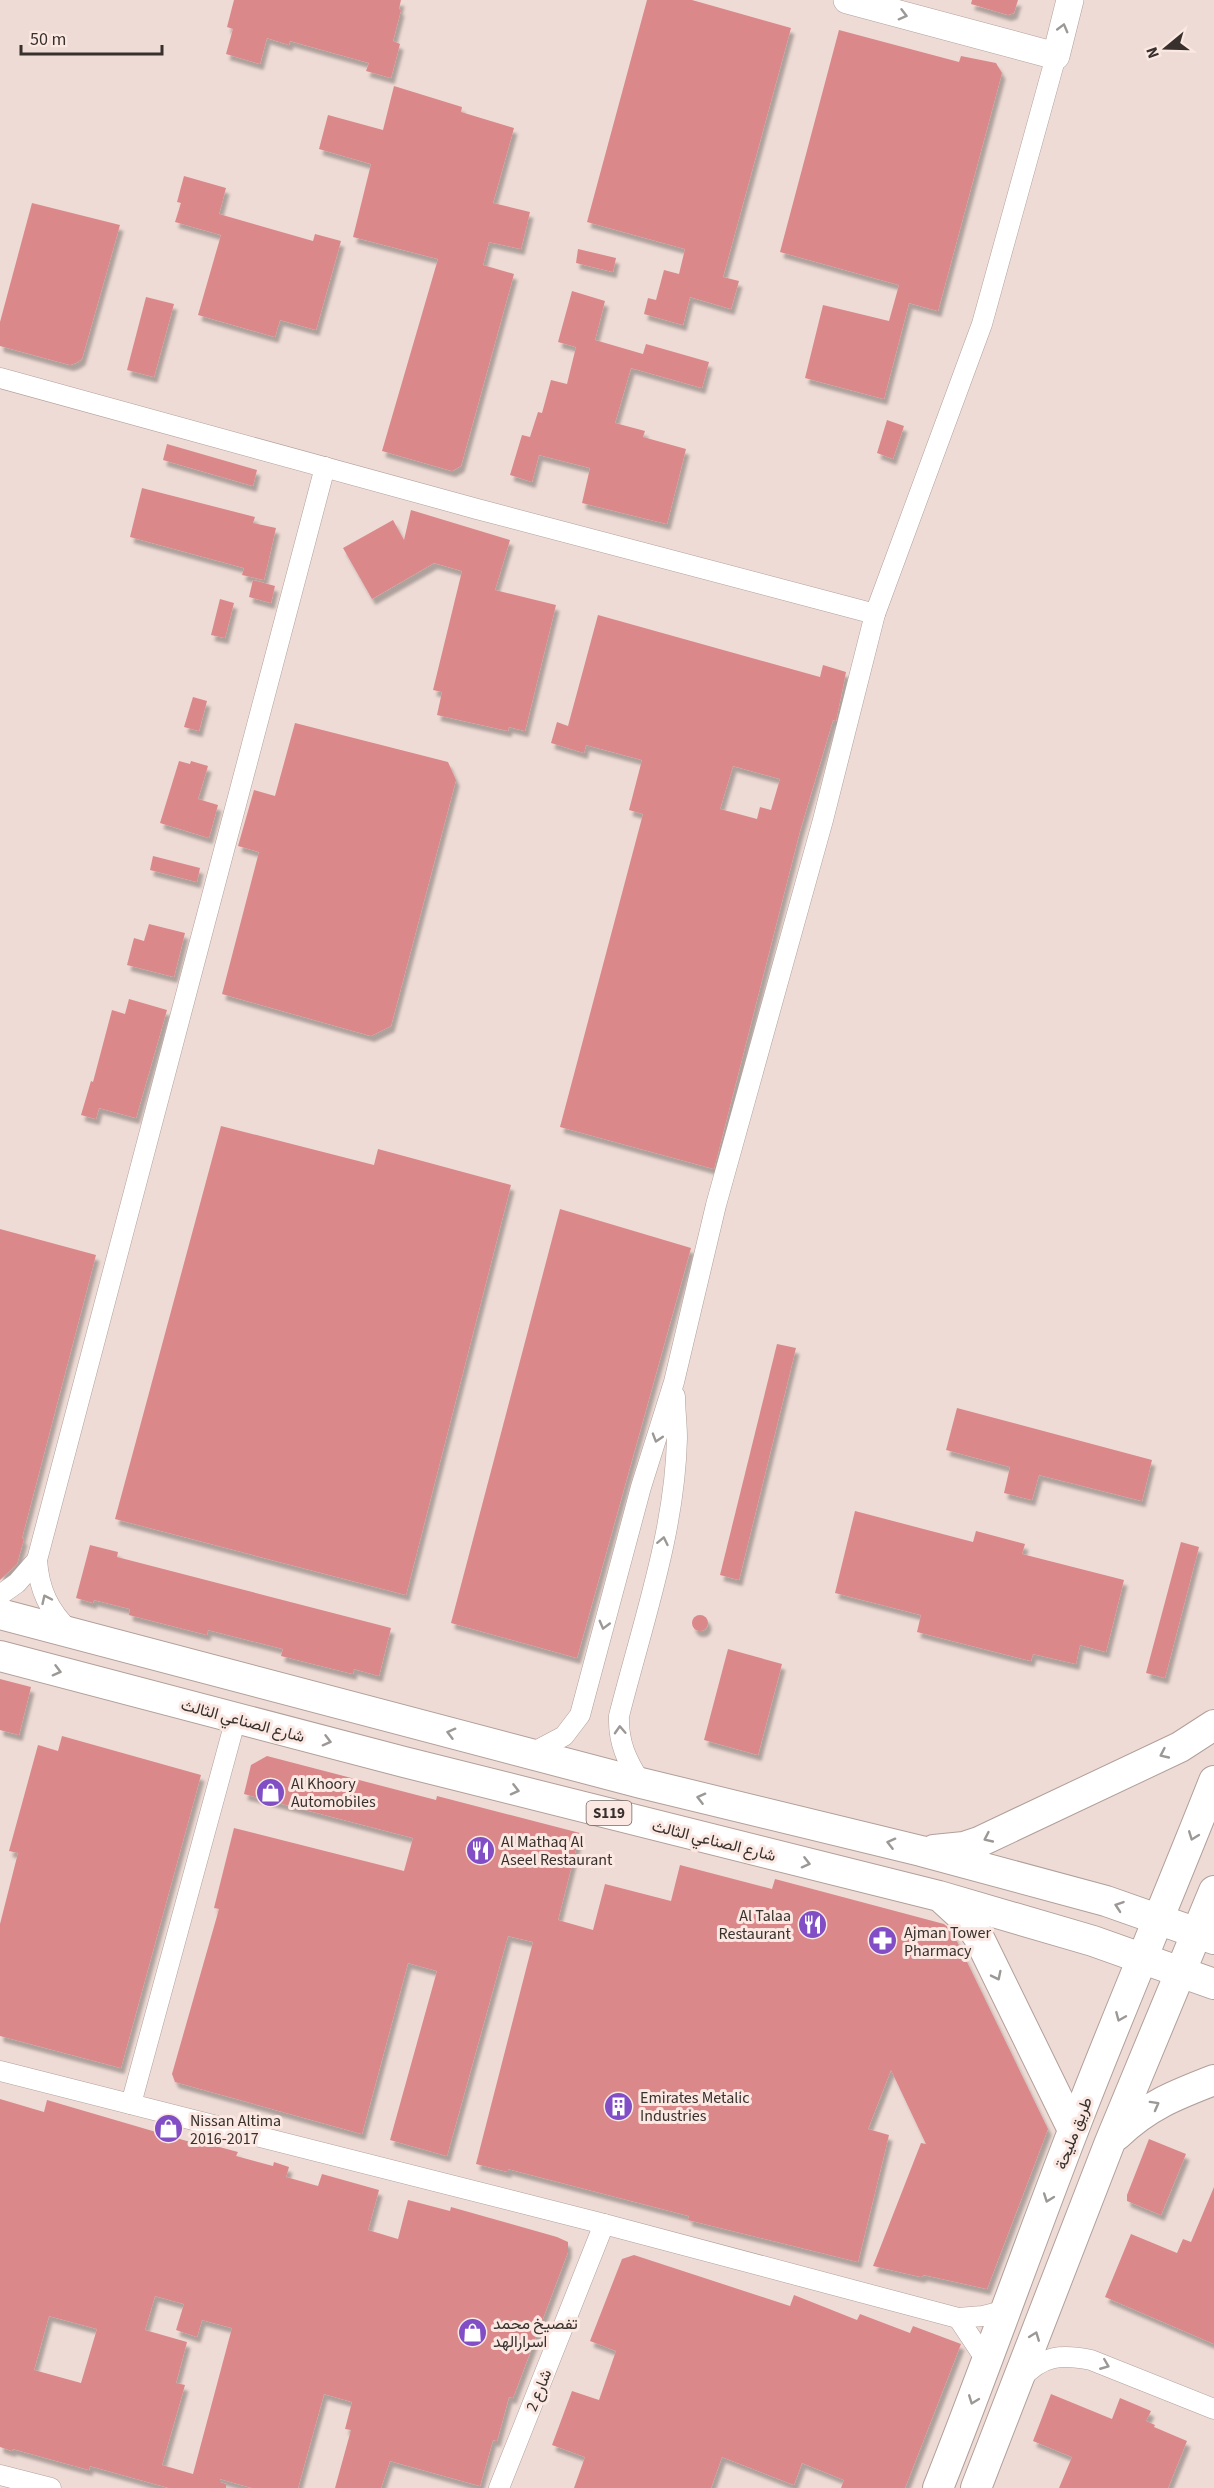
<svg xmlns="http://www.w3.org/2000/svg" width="1214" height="2488" viewBox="0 0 1214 2488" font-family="'Source Sans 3',Vazirmatn,sans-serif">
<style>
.building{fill:#db888a;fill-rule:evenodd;filter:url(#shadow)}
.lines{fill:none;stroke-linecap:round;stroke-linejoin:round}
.street-casing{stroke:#b19f99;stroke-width:21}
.secondary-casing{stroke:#b19f99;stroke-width:28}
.primary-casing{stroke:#b19f99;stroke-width:32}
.street{stroke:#fff;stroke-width:20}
.secondary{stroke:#fff;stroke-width:27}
.primary{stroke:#fff;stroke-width:30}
.oneway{stroke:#9b9896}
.labels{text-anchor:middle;stroke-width:6;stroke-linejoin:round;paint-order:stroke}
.shield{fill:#fbe8e2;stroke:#726763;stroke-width:1.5}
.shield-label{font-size:15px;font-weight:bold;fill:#37302d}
.street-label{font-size:16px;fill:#37302d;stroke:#fbe8e2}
.poi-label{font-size:16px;fill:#37302d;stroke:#fbe8e2;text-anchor:start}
</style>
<defs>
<filter id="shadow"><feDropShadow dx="3.5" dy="6" stdDeviation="1.5" flood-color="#0004"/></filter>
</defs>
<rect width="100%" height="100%" fill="#eedbd5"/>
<g class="building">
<path d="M234,0H401L399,9L401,10L393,41L400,44L391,78L366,71L369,63L290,41L289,45L267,38L260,64L226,54L233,29L227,27Z"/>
<path d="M647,0H692L791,28L723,277L739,281L731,309L690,297L683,325L644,314L648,298L656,300L664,270L679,274L685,249L587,222Z"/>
<path d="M972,0H1018L1014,13L1008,15L971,4Z"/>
<path d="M839,30L959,62L961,56L996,63L1002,73L938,311L909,303L884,399L805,378L823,305L889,321L899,285L780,252Z"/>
<path d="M394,86L462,107L461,112L514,128L493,203L530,212L521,249L489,242L483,265L514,274L461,466L452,471L382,451L438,259L353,237L371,164L319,149L328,115L383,130Z"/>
<path d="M184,176L226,188L219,214L313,241L315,234L341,241L316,330L280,320L275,337L198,315L221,235L175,222L181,203L177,202Z"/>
<path d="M32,203L120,225L82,359L76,363L70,365L0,346V322Z"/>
<path d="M578,249L616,258L613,272L576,263Z"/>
<path d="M572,291L605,301L595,340L643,354L646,344L709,362L702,388L631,368L615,423L645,431L643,437L686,449L667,524L582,503L590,468L539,455L532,482L510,475L522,435L530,437L538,412L542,413L551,380L567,384L576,347L558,342Z"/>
<path d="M146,297L174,304L154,377L127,370Z"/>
<path d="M887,420L904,426L893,459L877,453Z"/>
<path d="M167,444L257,470L253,486L163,460Z"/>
<path d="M142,488L255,517L253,523L276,528L264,580L242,575L244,568L130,537Z"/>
<path d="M411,510L510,540L495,590L556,605L525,731L509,727L508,731L437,715L442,692L433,690L462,571L434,563L372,599L343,548L393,520L404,540Z"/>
<path d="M253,580L275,586L271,603L249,597Z"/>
<path d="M220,599L234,603L225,638L211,635Z"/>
<path d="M598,615L820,677L823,665L846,672L836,721L833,720L800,831L714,1169L560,1127L643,814L629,810L642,760L586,745L584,753L551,743L557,722L568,726ZM733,766L780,779L771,810L760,807L757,819L720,809Z"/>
<path d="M193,697L207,701L199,731L184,727Z"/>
<path d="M295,723L448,762L456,780L391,1026L371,1036L222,994L259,852L238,846L254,790L275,796Z"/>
<path d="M179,761L190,764L191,761L208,766L198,799L218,805L209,838L160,823Z"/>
<path d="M153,856L200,868L197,882L150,870Z"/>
<path d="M149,924L185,933L174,977L127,965L134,938L144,941Z"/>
<path d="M129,999L167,1010L136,1118L99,1108L96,1119L81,1115L91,1081L93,1082L112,1010L125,1014Z"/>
<path d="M221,1126L374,1165L378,1149L511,1185L406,1595L115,1519Z"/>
<path d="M560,1209L691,1248L577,1658L451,1623Z"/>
<path d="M0,1229L96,1255L22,1538L24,1539L17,1564L0,1580Z"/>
<path d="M777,1344L796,1348L739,1580L720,1575Z"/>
<path d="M957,1408L1152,1460L1142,1501L1039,1475L1032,1500L1004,1493L1010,1467L946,1450Z"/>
<path d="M855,1511L973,1542L976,1531L1025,1544L1022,1554L1124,1580L1106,1652L1080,1645L1076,1664L1033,1654L1031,1661L917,1632L921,1615L835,1593Z"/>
<path d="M1181,1542L1199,1547L1165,1678L1146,1673Z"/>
<path d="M90,1545L118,1552L117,1557L391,1628L379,1676L354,1669L353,1674L281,1656L283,1649L208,1630L207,1635L129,1615L130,1609L94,1600L93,1603L76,1598Z"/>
<circle cx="700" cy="1623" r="8"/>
<path d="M728,1649L782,1664L758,1755L704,1740Z"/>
<path d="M0,1679L31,1687L19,1735L0,1730Z"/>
<path d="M62,1736L201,1775L121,2068L0,2036V1924L18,1853L9,1851L38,1745L58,1751Z"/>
<path d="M267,1756L436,1800L437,1796L580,1833L558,1920L593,1930L605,1884L671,1901L680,1865L772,1889L775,1879L944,1924L952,1931L1048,2129L987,2289L924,2275L921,2277L873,2266L921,2143L926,2144L891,2070L868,2129L889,2135L858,2262L688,2220L689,2216L508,2169V2172L476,2164L533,1942L508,1936L447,2156L390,2140L437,1971L408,1963L362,2134L175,2082L172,2074L219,1909L214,1908L234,1828L404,1871L413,1838L244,1794L251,1765Z"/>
<path d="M0,2099L44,2112L47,2100L197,2144V2141L238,2152L236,2156L273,2166L274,2162L289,2167L286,2177L318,2186L322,2174L379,2190L368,2230L398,2239L408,2200L450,2211L451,2207L557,2237L568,2242V2252L513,2398L509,2397L497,2441L493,2440L480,2486L390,2461L381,2488H335L351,2430L345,2429L352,2402L324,2394L298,2488H252L220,2479V2482L226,2484V2488H169L90,2466L89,2470L13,2449L12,2451L0,2447ZM155,2296L184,2304L176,2330L197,2337L202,2320L232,2328L193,2474L162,2465L185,2385L176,2383L187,2342L145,2330ZM49,2316L97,2329L81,2383L34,2370Z"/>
<path d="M1149,2139L1186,2154L1161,2215L1127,2201V2195Z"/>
<path d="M1214,2187V2344L1105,2297L1131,2234L1177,2253L1183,2239L1191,2242Z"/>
<path d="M634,2255L790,2306L794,2295L857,2320L860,2314L910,2333L913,2326L961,2344L905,2488H841L844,2480L802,2463L794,2485L722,2457L711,2488H574L585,2457L552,2445L572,2391L599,2400L616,2351L590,2341L622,2259Z"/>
<path d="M1051,2394L1112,2419L1120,2398L1151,2411L1146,2421L1155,2425L1154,2427L1187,2441L1168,2488H1059L1072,2457L1033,2441Z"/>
</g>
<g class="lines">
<defs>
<g id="street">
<path d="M0,378L477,509L875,614"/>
<path d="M0,1595L17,1583L37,1560"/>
<path d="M70,1631C49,1611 39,1590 37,1560L325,467"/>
<path d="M530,1754L564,1736L580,1715L641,1487L674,1382L716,1205L823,820L875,614L982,324L1056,56"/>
<path d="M641,1783C627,1761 618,1743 619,1716C642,1625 675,1532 677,1438C677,1424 675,1410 675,1396"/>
<path d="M0,2071L604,2224L958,2318L983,2316L1007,2310"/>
<path d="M131,2104L236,1718"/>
<path d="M958,2318L988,2363"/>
<path d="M1021,2379C1042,2355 1062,2354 1091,2360L1214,2409"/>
<path d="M0,2475L51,2488"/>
<path d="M499,2488L604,2224"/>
</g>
<path id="secondary" d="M847,0L1056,56L1070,0"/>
<g id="primary">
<path d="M0,1614L641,1783L921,1851L1106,1901L1214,1939"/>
<path d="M0,1656L404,1762L939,1896L1093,1941L1214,1984"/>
<path d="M934,1850L964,1847L979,1842L1180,1747L1214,1725"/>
<path d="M944,1900L968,1922L978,1936L1073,2130"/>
<path d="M1117,2135C1147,2106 1175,2095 1214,2080"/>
<path d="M938,2488C985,2370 1027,2250 1073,2131C1118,2014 1168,1898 1214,1781"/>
<path d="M976,2488L1110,2142L1214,1891"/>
</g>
</defs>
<use href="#street" class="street-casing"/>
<use href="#secondary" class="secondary-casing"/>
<use href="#primary" class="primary-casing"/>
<use href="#street" class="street"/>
<use href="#secondary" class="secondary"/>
<use href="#primary" class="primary"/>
</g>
<defs><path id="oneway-chevron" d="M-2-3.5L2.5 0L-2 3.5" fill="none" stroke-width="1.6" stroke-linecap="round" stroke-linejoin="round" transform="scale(1.5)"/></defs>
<g class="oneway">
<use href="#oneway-chevron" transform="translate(903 15) rotate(15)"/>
<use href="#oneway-chevron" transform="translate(1063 28) rotate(-75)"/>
<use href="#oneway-chevron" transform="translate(657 1438) rotate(107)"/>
<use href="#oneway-chevron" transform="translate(663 1541) rotate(-78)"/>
<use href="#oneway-chevron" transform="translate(46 1599) rotate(-115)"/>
<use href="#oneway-chevron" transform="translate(604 1625) rotate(105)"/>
<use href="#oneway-chevron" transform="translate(57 1671) rotate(15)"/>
<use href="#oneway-chevron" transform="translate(620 1730) rotate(-93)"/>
<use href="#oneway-chevron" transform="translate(451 1733) rotate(-165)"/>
<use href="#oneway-chevron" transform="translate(327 1741) rotate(15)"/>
<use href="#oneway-chevron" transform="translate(1164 1754) rotate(155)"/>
<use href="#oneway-chevron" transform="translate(515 1790) rotate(14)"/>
<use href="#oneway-chevron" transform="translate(701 1798) rotate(-166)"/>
<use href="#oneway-chevron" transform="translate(1193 1836) rotate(111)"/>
<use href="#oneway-chevron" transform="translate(988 1838) rotate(155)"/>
<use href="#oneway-chevron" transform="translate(891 1843) rotate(-166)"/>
<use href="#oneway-chevron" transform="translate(806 1863) rotate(14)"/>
<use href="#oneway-chevron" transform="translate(1119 1906) rotate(-161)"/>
<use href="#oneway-chevron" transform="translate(997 1976) rotate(64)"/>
<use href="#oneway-chevron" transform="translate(1120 2017) rotate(113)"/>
<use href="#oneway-chevron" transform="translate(1155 2105) rotate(-29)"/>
<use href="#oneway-chevron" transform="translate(1048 2198) rotate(110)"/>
<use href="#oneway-chevron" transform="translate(1035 2336) rotate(-69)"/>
<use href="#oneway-chevron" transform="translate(1105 2365) rotate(22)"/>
<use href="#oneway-chevron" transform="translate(973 2400) rotate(111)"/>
</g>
<defs>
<symbol id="shop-disc" viewBox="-11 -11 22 22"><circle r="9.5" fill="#814ec6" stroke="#fbe8e2"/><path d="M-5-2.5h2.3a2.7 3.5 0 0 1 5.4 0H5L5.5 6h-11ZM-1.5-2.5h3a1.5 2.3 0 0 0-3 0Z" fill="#fff"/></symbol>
<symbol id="restaurant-disc" viewBox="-11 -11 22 22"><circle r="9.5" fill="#814ec6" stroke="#fbe8e2"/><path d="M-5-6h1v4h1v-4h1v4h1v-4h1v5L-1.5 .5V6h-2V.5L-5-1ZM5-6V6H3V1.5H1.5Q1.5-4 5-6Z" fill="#fff"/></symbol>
<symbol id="pharmacy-disc" viewBox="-11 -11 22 22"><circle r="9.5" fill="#814ec6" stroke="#fbe8e2"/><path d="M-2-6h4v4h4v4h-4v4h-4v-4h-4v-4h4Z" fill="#fff"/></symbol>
<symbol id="building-disc" viewBox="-11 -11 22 22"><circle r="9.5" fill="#814ec6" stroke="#fbe8e2"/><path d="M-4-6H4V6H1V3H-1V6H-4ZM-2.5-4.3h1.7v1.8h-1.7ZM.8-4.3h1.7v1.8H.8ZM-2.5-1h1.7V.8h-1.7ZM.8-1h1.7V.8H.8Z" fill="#fff"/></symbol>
</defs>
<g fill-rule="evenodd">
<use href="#shop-disc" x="254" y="1776" width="33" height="33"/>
<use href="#restaurant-disc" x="464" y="1834" width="33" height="33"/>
<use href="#restaurant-disc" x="796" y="1908" width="33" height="33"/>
<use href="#pharmacy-disc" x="866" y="1924" width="33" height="33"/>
<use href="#building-disc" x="602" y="2090" width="33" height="33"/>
<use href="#shop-disc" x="152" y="2112" width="33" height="33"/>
<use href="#shop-disc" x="456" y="2316" width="33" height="33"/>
</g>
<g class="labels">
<rect class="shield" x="586.5" y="1801" width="45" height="24" rx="4.5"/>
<g class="shield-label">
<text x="609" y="1818">S119</text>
</g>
<g class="street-label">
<text transform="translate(243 1720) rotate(15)" y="6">شارع الصناعي الثالث</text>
<text transform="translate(714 1840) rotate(14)" y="6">شارع الصناعي الثالث</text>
<text transform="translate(1073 2133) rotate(-69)" y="6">طريق مليحة</text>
<text transform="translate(538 2390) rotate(-68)" y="6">شارع 2</text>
</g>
<g class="poi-label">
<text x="291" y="1789">Al Khoory<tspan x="291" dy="18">Automobiles</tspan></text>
<text x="501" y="1847">Al Mathaq Al<tspan x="501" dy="18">Aseel Restaurant</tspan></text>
<text x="791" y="1921" text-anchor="end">Al Talaa<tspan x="791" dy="18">Restaurant</tspan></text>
<text x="904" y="1938">Ajman Tower<tspan x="904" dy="18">Pharmacy</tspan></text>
<text x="640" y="2103">Emirates Metalic<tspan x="640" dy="18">Industries</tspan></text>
<text x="190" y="2126">Nissan Altima<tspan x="190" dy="18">2016-2017</tspan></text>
<text x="493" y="2329">تفصيخ محمد<tspan x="493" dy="18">اسرارالهد</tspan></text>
</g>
</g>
<g transform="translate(1166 48) rotate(251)" stroke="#fbe8e2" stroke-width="4.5" paint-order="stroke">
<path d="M0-4.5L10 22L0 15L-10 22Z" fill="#37302d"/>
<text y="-9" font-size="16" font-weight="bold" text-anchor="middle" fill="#37302d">N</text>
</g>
<path d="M21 45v9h141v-9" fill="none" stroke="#37302d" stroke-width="3"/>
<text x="30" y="45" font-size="18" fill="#37302d" stroke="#fbe8e2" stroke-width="4.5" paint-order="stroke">50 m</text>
</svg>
